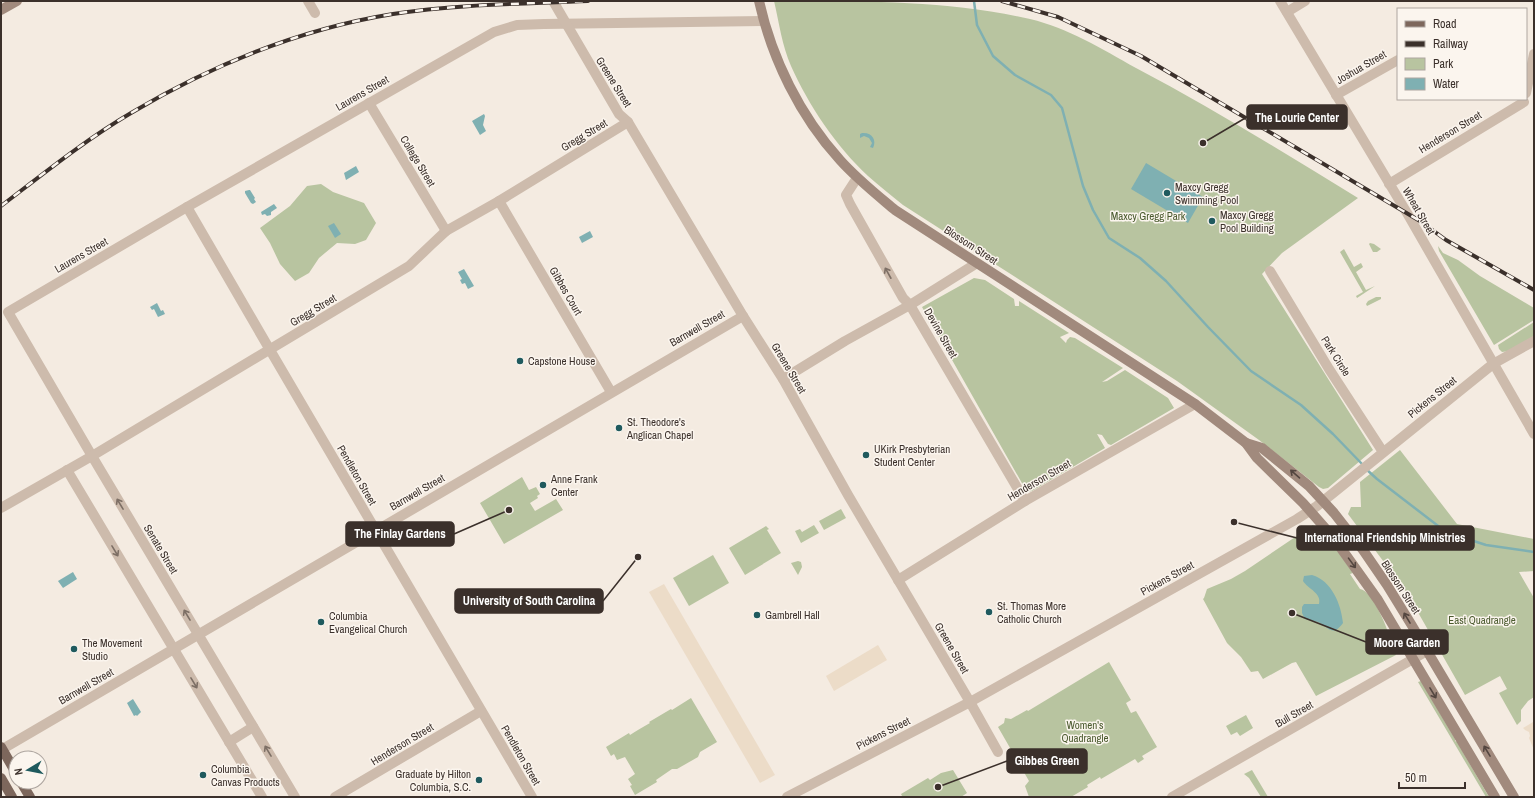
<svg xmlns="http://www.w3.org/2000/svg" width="1535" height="798" viewBox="0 0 1535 798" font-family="'Archivo Narrow',sans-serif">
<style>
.green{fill:#b8c4a0}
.plaza{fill:#ecdcc8}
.water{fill:#7fb0b2}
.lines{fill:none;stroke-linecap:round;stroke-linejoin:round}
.stream{stroke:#7fb0b2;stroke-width:2.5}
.minor{stroke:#cdbbac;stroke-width:10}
.tertiary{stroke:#cdbbac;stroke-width:10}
.secondary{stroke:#a18a7d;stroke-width:10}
.primary{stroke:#7d675c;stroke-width:10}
.rail-casing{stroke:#3b302b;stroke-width:4}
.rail{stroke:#fbf5ee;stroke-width:2.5;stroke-dasharray:8;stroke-linecap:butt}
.oneway{stroke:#7d6f65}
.oneway2{stroke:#544640}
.poi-dot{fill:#1f5a5e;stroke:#fbf5ee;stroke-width:1.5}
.labels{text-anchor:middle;stroke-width:3;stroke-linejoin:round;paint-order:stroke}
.street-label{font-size:11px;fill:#3b302b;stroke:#fbf5ee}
.poi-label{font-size:11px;fill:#3b302b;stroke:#fbf5ee;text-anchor:start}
.park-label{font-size:11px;fill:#4a5a2e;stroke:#fbf5ee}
.leader{fill:none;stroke:#3b302b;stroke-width:1.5}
.callout-dot{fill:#3b302b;stroke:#fbf5ee;stroke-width:1.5}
.callout{fill:#3b302b;stroke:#3b302b;stroke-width:1.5}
.callout-label{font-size:12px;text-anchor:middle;font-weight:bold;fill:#fff}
</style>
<rect width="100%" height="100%" fill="#f4ebe1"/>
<g class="green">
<path d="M774,1C860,1 946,0 1030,19C1068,28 1102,49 1136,68C1212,108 1285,153 1358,198L1282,253L1262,274L1373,450L1328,488L1323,489L1319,487L1259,440L1177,381L903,205C891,195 879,186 868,176C836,146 809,106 791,66C782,46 779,22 774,1Z"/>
<path d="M321,184L333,192L364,203L376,223L366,240L355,244L337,243L319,258L309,273L295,281L280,264L270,243L260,228L290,206L307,186Z"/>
<path d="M1370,243L1374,244L1381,249L1377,252H1373L1369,244Z"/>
<path d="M1438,246L1443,253L1458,260L1480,276L1534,308V320L1494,345L1439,251Z"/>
<path d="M1344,249L1354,267L1361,263L1363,267L1356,272L1366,290L1375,286L1357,298L1356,296L1363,292L1340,252Z"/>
<path d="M974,278L985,280L1014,299L1015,306H1019V301L1069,333L1060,337L1066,343L1067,340L1070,337L1075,338L1123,368L1102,382L1107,381L1125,370L1168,398L1174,408L1111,445L1108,444L1102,435L1097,434L1105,448L1032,491L1027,492L922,307Z"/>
<path d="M1376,297H1381V299L1367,306L1366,304L1368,301Z"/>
<path d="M1534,322V336L1510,351L1502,352L1499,349L1498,345Z"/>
<path d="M1400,450L1457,524L1534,539V571L1519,572L1534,598V697L1528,701L1521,710V721L1517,725L1499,693L1507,689L1500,676L1465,695L1407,593L1348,514L1351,507H1361L1360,482Z"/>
<path d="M522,477L529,490L536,487L540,494L537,496L538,498L530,503L535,511L556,499L563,510L504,544L480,503Z"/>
<path d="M841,509L846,518L824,530L819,521Z"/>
<path d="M814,525L819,533L801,543L795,531L800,529L802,532Z"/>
<path d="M1313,525L1321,535L1331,542L1353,573L1350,574L1360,589C1373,591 1388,629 1391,642L1390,643L1396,655L1316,696L1296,662L1292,663L1263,679L1258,671L1251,672L1241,657L1227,643L1203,599L1204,598L1207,589L1231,579L1245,571Z"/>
<path d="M766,526L769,529L767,530L781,553L745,575L729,548Z"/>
<path d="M713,555L729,583L689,606L673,578Z"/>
<path d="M798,561L801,562L802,567L798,575L791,563Z"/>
<path d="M1109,662L1131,700L1126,703L1131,713L1136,711L1157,747L1142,756L1144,759L1138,763L1135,759L1101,779L1100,777L1087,785L1088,787L1071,797H1029L1025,786L1029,781L998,727L1004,723L1005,718L1011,719L1027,710L1028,711Z"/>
<path d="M1421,681L1455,739V741L1457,742L1489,797H1486L1418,682Z"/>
<path d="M691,698L717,742L700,752L698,757L677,769H672L656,780L657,782L635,795L630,786L632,785L628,779L635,774L625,757L617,760L614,754L611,756L606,747L629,733L630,735C636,731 643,727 650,723L649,722L671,709L672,710Z"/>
<path d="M1246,715L1253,728L1240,736L1237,732L1231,735L1226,726Z"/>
<path d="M953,770L967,793L961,797H900L902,796L901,794L928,778L930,780L941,773Z"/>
<path d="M1252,770L1268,797H1261L1249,778L1244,774Z"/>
</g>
<g class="plaza">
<path d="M664,584L775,775L760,783L649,592Z"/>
<path d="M878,645L887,660L834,691L826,676Z"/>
<path d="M1533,722L1534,724V750L1529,738L1530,736L1529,732L1525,730L1523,728Z"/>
</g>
<g class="water">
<path d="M484,114L485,116L483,125L486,131L480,135L472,121Z"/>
<path d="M862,133C872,132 877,140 873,148L870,147L872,143L869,138L864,136L860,138V134Z"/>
<path d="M1146,163L1203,197L1188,223L1131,189Z"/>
<path d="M356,166L359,172L346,180L344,173Z"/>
<path d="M249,190H250L255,198L254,199L256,202L253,204L251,203L245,193V191Z"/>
<path d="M274,204L277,208L271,212V215L267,216L265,214L262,215L261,212Z"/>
<path d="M334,223L341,234L335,238L328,226Z"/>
<path d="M590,231L593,237L582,243L579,237Z"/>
<path d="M464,269L474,286L468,289L465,283L462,284L460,280L462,279L458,272Z"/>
<path d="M157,303L161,311L163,310L165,314L158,317L154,309L152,310L150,307Z"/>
<path d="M73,572L77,579L63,588L58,581Z"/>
<path d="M1312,575C1332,581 1341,604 1343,623C1332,638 1329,627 1318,622C1314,621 1309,620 1305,619L1302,613V607L1304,604H1319C1322,593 1308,589 1303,581L1304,576Z"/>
<path d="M133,699L141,712L137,716L136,715L134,716L127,703Z"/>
</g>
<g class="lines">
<g class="stream">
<path d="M974,1L977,25L993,56L1015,75L1051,95L1062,108L1083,186L1093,210L1109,238L1140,258L1166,281L1208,327L1251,371L1301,405L1333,434L1363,465"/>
<path d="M1366,469L1377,479L1446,532L1486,545L1534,552"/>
</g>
<g class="minor">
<path d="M1280,1L1407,213L1534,434"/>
<path d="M1287,12L1305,1"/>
<path d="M1526,93L1534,54"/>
<path d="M1336,95L1398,60"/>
<path d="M369,103L446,231"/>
<path d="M857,178L846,195L850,204L903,298L910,305L1025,501"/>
<path d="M1389,184L1524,102"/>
<path d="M499,201L611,392"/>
<path d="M187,207L270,350"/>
<path d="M1270,271L1329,369L1383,452"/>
<path d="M783,379L845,341L910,305L977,263"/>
<path d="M92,456L8,312L187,207L494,32L517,25L544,24L763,21"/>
<path d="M898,580L1025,501L1195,404"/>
<path d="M970,702L998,752"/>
<path d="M1172,797L1427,651"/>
</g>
<g class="tertiary">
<path d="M308,1L315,13"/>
<path d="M553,1L619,114L628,122L743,316L783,379L848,495L970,702"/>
<path d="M270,350L532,797"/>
<path d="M92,456L295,797"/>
<path d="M67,470L262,797"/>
<path d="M1,508L92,456L409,266L431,245L446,231L499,201L628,122"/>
<path d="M229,742L253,727"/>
<path d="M1,750L743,316"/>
<path d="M335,797L481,711"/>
<path d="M787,797L970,702L1297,519L1317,506L1493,364L1534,341"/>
</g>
<g class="secondary">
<path d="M759,1C772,59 800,116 840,160C857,179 876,194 895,210L1195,404L1246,443L1257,458L1303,503L1333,537L1378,600L1495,797"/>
<path d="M1,10L17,1"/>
<path d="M1246,443L1262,448L1309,486L1334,513L1363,550L1387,585L1411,624L1514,797"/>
</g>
<g class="primary">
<path d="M1,747L16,773"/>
<path d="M1,778L12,797"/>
<path d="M21,782L30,797"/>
</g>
<defs>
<g id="rail">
<path d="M1002,1L1058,17L1141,56L1420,221L1446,240L1534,290"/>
<path d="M1,206C43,174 85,140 131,113C212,65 300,29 393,14C457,4 523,4 588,1"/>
</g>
</defs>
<use href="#rail" class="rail-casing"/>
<use href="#rail" class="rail"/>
</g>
<defs><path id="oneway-shaft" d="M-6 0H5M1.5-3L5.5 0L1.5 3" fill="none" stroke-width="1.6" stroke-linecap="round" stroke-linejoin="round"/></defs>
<g class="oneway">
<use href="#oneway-shaft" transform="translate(888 273) rotate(-119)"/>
<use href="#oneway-shaft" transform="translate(120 504) rotate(-121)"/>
<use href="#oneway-shaft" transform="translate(115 551) rotate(59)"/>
<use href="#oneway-shaft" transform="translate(187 615) rotate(-121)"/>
<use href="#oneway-shaft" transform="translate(194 683) rotate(59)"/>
<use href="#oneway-shaft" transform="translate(268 751) rotate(-121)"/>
</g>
<g class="oneway2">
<use href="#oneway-shaft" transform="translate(1295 474) rotate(-139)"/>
<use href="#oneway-shaft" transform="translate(1352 563) rotate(54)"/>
<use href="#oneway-shaft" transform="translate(1407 618) rotate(-121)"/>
<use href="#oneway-shaft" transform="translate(1433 693) rotate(59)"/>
<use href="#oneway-shaft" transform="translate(1487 751) rotate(-121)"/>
</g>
<g class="poi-dot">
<circle cx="1167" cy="193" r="4"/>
<circle cx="1212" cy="221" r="4"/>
<circle cx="520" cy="361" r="4"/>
<circle cx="619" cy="428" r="4"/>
<circle cx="866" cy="455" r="4"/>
<circle cx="543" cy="485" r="4"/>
<circle cx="989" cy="612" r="4"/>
<circle cx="757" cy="615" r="4"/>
<circle cx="321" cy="622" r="4"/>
<circle cx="74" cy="649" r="4"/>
<circle cx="203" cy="775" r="4"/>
<circle cx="479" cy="780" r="4"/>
</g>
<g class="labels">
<g class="street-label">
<text transform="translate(1361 67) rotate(-30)" y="4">Joshua Street</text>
<text transform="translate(614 82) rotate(58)" y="4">Greene Street</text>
<text transform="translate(362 93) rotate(-30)" y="4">Laurens Street</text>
<text transform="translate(1450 132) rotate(-31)" y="4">Henderson Street</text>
<text transform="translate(584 135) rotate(-31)" y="4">Gregg Street</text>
<text transform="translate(418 161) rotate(59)" y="4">College Street</text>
<text transform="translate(1419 211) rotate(60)" y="4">Wheat Street</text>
<text transform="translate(971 245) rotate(33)" y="4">Blossom Street</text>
<text transform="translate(81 255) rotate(-30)" y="4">Laurens Street</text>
<text transform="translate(566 291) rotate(60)" y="4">Gibbes Court</text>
<text transform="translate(313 310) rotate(-31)" y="4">Gregg Street</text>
<text transform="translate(697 328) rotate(-30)" y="4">Barnwell Street</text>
<text transform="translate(941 333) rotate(60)" y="4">Devine Street</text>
<text transform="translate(1336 356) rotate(58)" y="4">Park Circle</text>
<text transform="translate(789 368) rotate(59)" y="4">Greene Street</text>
<text transform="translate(1432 397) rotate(-39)" y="4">Pickens Street</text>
<text transform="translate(357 475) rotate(60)" y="4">Pendleton Street</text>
<text transform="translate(1039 480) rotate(-30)" y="4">Henderson Street</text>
<text transform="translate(417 492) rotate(-30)" y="4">Barnwell Street</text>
<text transform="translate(161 549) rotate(59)" y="4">Senate Street</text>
<text transform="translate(1167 578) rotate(-29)" y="4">Pickens Street</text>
<text transform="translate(1401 587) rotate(57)" y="4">Blossom Street</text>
<text transform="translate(952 648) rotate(60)" y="4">Greene Street</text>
<text transform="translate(86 686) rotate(-30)" y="4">Barnwell Street</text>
<text transform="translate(1294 714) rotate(-30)" y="4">Bull Street</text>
<text transform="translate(883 733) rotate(-27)" y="4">Pickens Street</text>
<text transform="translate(402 744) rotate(-31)" y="4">Henderson Street</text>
<text transform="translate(521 755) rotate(60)" y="4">Pendleton Street</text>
</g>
<g class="poi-label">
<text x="1175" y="191">Maxcy Gregg<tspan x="1175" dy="13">Swimming Pool</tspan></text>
<text x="1220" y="219">Maxcy Gregg<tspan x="1220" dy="13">Pool Building</tspan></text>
<text x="528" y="365">Capstone House</text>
<text x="627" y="426">St. Theodore's<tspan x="627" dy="13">Anglican Chapel</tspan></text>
<text x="874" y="453">UKirk Presbyterian<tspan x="874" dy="13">Student Center</tspan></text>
<text x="551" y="483">Anne Frank<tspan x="551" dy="13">Center</tspan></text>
<text x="997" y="610">St. Thomas More<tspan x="997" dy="13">Catholic Church</tspan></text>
<text x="765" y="619">Gambrell Hall</text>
<text x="329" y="620">Columbia<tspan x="329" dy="13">Evangelical Church</tspan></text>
<text x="82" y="647">The Movement<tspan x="82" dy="13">Studio</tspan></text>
<text x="211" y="773">Columbia<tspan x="211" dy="13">Canvas Products</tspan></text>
<text x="471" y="778" text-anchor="end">Graduate by Hilton<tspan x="471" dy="13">Columbia, S.C.</tspan></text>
</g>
<g class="park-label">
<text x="1148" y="220">Maxcy Gregg Park</text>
<text x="1482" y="624">East Quadrangle</text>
<text x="1085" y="729">Women's<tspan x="1085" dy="13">Quadrangle</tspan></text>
</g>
</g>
<path class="leader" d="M1203 143L1247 117M509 510L454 534M1234 522L1297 538M638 557L603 601M1292 613L1366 642M938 787L1007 761"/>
<g class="callout-dot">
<circle cx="1203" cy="143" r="4"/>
<circle cx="509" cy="510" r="4"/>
<circle cx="1234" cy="522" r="4"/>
<circle cx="638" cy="557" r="4"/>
<circle cx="1292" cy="613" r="4"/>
<circle cx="938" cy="787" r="4"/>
</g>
<g class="callout">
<rect x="1247" y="105" width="100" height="24" rx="4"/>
<rect x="346" y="522" width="108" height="24" rx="4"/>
<rect x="1297" y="526" width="177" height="24" rx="4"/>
<rect x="455" y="589" width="148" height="24" rx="4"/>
<rect x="1366" y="630" width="82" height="24" rx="4"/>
<rect x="1007" y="749" width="80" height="24" rx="4"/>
</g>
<g class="callout-label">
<text x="1297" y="122">The Lourie Center</text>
<text x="400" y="538">The Finlay Gardens</text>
<text x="1385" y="542">International Friendship Ministries</text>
<text x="529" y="605">University of South Carolina</text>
<text x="1407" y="647">Moore Garden</text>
<text x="1047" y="765">Gibbes Green</text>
</g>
<rect width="1535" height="798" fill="none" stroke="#3b302b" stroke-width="4"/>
<rect x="1397" y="8" width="130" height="92" fill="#fbf5ee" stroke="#aea6a0"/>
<rect x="1405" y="21" width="20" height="6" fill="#7d675c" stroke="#aea6a0"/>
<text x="1433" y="28" font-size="12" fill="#3b302b">Road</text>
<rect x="1405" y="41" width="20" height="6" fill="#3b302b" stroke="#aea6a0"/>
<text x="1433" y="48" font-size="12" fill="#3b302b">Railway</text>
<rect x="1405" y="58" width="20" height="12" fill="#b8c4a0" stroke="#aea6a0"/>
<text x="1433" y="68" font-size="12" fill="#3b302b">Park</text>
<rect x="1405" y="78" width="20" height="12" fill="#7fb0b2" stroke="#aea6a0"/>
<text x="1433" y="88" font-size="12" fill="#3b302b">Water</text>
<g transform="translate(28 770) rotate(260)"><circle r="19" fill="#fbf5ee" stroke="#aea6a0"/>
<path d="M0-3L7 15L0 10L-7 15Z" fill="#1f5a5e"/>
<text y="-6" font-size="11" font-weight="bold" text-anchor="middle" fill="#3b302b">N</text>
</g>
<path d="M1399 782v6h66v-6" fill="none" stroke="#3b302b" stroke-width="2"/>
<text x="1405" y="782" font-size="12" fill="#3b302b" stroke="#fbf5ee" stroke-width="3" paint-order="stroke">50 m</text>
</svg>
